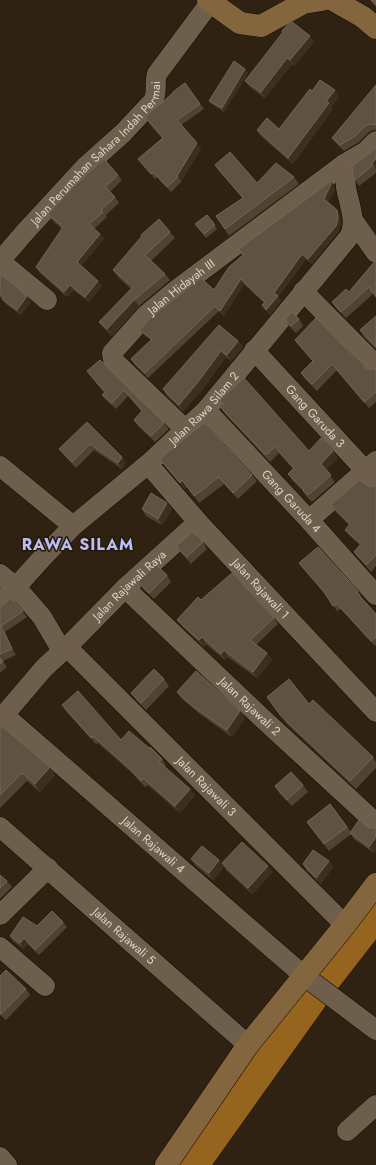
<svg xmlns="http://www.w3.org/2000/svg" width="376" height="1165" viewBox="0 0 376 1165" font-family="Jost,sans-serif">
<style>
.green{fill:#593b0f}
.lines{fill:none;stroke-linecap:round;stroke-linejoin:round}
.river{stroke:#95641e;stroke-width:31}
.street-casing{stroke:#170b01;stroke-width:21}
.secondary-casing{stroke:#170b01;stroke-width:23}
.street{stroke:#6e5f4d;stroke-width:20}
.secondary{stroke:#83663d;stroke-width:22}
.wall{fill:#504332}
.shaded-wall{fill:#3d2f1f}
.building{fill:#605243;stroke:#736658}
.labels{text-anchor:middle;stroke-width:3;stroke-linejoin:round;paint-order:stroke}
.street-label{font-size:12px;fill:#dcd3c9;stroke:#251909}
.district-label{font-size:16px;font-weight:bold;letter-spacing:1px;fill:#babdf6;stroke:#251909}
</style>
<rect width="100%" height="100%" fill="#2f2212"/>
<path class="green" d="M376,883V914L327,977L193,1165H166Z"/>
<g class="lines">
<g class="river">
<path d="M327,977L376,914"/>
<path d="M193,1165L312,998"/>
</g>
<defs>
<g id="street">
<path d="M353,220L376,253"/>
<path id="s1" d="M0,261L25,232L85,167L123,133L153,101C158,93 154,83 157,74L212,0"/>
<path d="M0,261L47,300"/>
<path d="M303,291L376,365"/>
<path id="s2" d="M254,350L376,482"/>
<path id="s3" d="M206,410L309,520L376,595"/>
<path id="s4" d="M185,429L113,360L112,353L146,315L176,290L344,164"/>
<path id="s5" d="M148,464L198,522L376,712"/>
<path d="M0,466L73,526"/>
<path d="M309,520L376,461"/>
<path d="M0,574L16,587L0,602"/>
<path id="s6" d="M125,588L262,718L376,823"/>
<path id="s7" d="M67,647L345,925"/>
<path id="s8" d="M62,651L42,617L16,587L43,557L73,526L148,464L206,410L349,237C358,222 348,202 346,187C345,179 345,171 344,164L366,151L376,141"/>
<path id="s9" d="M4,715L303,975L376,1030"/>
<path id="s10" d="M0,717L4,715L44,668L67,647L125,588L198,522"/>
<path id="s11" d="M0,827L248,1045"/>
<path d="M0,915L48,868"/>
<path d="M0,947L45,986"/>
<path d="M347,1131L376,1105"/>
<path d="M0,1157L7,1165"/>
</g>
<g id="secondary">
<path d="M208,0L240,23L261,26L303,3L322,0"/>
<path d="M333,0L363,17L376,28"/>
<path d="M166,1165L248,1045L345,925L376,884"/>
</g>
</defs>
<use href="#street" class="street-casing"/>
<use href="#secondary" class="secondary-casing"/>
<use href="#street" class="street"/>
<use href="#secondary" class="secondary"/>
</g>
<g class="wall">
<path d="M370,0H376V7Z"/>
<path d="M314,42L294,66L292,64L265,98L250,87L245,81Z"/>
<path d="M245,69L248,73L224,112L212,104L209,101Z"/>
<path d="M185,83L204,109L181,125L201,149L181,181V182L171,192L157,177L155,179L142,164L138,159L162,138L149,123L145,117Z"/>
<path d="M376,85V130H373L368,133L359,142L344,151L337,144L332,138Z"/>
<path d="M312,91L339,96L331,107L333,109L293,164L261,136L257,130L279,129Z"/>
<path d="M376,147V173L359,186L353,177L370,153Z"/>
<path d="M215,165L257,183L294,177L299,184L229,236L216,216L243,198L219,171Z"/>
<path d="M118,175L122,180L110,192L115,197L119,203L106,215L107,217L94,229L104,239L81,266L102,286L89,302L74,290L67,297L40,273L36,267L62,229L52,220L48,214Z"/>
<path d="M331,181L334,186L335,190L328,202L337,210L340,215L341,224L339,231L312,264L306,259L278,297L281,301L270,315L262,305L264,303L244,284L224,316L219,311L148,378L134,364L131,359L151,340L144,335L140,330L214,290Z"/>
<path d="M207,215L217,229L206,238L195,224Z"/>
<path d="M170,232L175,238L151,261L165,274L170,280L139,306L112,336L104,328L99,322L131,289L118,277L113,270Z"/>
<path d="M376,260L373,294L346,318L336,308L332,302L349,292Z"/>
<path d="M0,274L31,302L21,315L6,304L2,299L0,297Z"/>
<path d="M376,316V349L364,337L360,330Z"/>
<path d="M299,319L303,326L296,333L290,327L285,320Z"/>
<path d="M295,340L363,367L368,369L374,370L376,369V402L369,408L337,370L317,391L305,379L301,373L313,361L300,347Z"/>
<path d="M238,341L243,347L231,361L226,357L203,389L183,411L167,396L163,389Z"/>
<path d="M100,360L164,423L169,429L155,442L138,426L134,420L142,411L128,396L116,409L106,400L102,395L104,392L91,377L87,371Z"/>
<path d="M220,400L309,451H333L338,458L326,470L335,482L312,502L307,497L303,491L293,481L288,474L293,469L279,453L270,462L226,415L221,408L224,406Z"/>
<path d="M87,422L122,457L126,463L122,469L94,450L76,468L64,455L59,449Z"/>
<path d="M160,459L252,475L257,481L238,499L224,484L199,503L187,486L185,489L165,466Z"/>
<path d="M368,486L376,488V566L371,572L359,558L354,552L360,545L350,536L345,530L349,525L336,512L331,505Z"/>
<path d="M167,503L172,510L162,525L146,516L142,509Z"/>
<path d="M203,542L207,549L191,564L181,553L176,546Z"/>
<path d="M299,563L358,591L361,596H360L376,614V645L375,646L341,609L337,611L327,596L303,568Z"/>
<path d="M167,575L171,582L154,599L142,588L138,581Z"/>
<path d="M201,600L274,618L278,624L256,645L267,653L272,660L257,678L228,657L225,660L206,644L204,647L182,626L177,620Z"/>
<path d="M0,606L23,611L27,617L5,632L16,655L3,661L7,667L0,673Z"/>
<path d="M164,679L169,686L146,710L136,700L131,693Z"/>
<path d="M177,692L240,711L245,718L232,737L200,714L182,699Z"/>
<path d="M267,697L309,704L373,757L376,762V768L356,789L287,724Z"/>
<path d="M62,705L121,740L162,759L166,766L165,767L190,789L195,795L180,813L148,785L145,787L133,774L98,743L96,744L66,711Z"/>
<path d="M0,725L50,767L55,775L40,792L27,781L0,808Z"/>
<path d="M303,785L308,792L292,806L279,793L275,786Z"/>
<path d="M330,804L351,832L369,828H376V850L374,853L354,839L351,834L329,851L307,822Z"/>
<path d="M191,859L219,860L224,867L213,880L196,866Z"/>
<path d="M329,861L333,867L321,884L307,871L303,864Z"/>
<path d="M222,863L273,872L252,894L226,870Z"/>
<path d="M0,875L7,881L12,887L0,899Z"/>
<path d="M63,922L67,927L39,955L28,944L24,949L13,941L10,936Z"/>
<path d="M0,976L26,989L30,995L6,1020L0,1015Z"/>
</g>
<g class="shaded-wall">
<path d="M310,36L314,42L294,66L290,60Z"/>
<path d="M287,58L292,64L265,98L261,92Z"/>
<path d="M245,69L248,73L224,112L222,108Z"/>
<path d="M335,90L339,96L331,107L333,109L293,164L288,158Z"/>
<path d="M197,143L201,149L181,181L177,176Z"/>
<path d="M376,159V169L372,163Z"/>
<path d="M331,181L334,186L335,190L327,204L324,199Z"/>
<path d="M337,210L340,215L341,224L339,231L312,264L308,259Z"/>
<path d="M100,234L104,239L80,267L77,262Z"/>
<path d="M302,254L306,259L278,297L281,301L270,315L266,310L274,293Z"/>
<path d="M241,279L244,284L224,316L220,311Z"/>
<path d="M98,281L102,286L89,302L85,297Z"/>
<path d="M70,285L74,290L67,297L64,292Z"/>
<path d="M27,296L31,302L21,315L17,310Z"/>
<path d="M134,300L139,306L112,336L107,329Z"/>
<path d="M238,341L243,347L231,361L227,355Z"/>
<path d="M221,351L226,357L203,389L183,411L179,405Z"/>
<path d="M333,451L338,458L326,471L321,464Z"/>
<path d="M122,457L126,463L122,469L118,463Z"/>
<path d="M182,480L187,486L185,489L180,483Z"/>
<path d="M167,503L172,510L162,525L158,519Z"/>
<path d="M1,626L5,632L16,655L12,649Z"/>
<path d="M202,637L206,644L204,647L199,640Z"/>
<path d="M224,650L228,657L225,660L221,654Z"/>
<path d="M267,653L272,660L257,678L253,672Z"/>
<path d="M240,711L245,718L232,737L227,730Z"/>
<path d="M50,767L55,775L40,792L35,784Z"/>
<path d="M190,789L195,795L180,813L175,806Z"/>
<path d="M376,837V850L374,853L369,847Z"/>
<path d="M219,860L224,867L213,880L209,873Z"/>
<path d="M329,861L333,867L321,884L316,878Z"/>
<path d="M268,866L273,872L252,894L248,888Z"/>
<path d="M24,938L28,944L24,949L20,943Z"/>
</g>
<g class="building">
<path d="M371,0H376V5Z"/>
<path d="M291,21L310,36L290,60L287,58L261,92L245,81L283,32L282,31Z"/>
<path d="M234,61L245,69L222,108L209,101Z"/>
<path d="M320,80L335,90L326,101L329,103L288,158L257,130L267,118L279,129L310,89L312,91Z"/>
<path d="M185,83L200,104L177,120L197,143L177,176L178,177L167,187L153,172L151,174L138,159L163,138L145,117L173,93V92Z"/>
<path d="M376,85V125L369,124L364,127L355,136L340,145L332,138Z"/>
<path d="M376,147V159L372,163L373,165L355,180L353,177L352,166L370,153Z"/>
<path d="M230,152L257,183L276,163L294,177L225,229L216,216L243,198L215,165Z"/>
<path d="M104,159L118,175L105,187L115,197L101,210L103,212L89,224L100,234L77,262L98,281L85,297L70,285L64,292L36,267L63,227L48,214L75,185Z"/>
<path d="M331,181V184L324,199L337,210L338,219L336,226L308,259L302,254L274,293L278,296L266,310L262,305L265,302L241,279L220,311L215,306L145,373L131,359L152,339L140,330L150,318L201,278L214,290L229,267L243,255L239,249Z"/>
<path d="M207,215L215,225L204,234L195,224Z"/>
<path d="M159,219L170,232L145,255L165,274L134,300L107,329L99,322L133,287L113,270L142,236L141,235Z"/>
<path d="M376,260V297L369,287L341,312L332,302L346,289L349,292Z"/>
<path d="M0,274L27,296L17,310L2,299L4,297L0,294Z"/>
<path d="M292,312L299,319L291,326L285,320Z"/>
<path d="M376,316V347L360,330Z"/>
<path d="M316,318L363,367L368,369L374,370L376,369V392L364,402L332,364L312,384L301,373L313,361L295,340Z"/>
<path d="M219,325L238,341L227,355L221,351L198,382L179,405L163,389Z"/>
<path d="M100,360L164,423L151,436L134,420L142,411L124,390L112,403L102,395L105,392L87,371Z"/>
<path d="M244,378L309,451L321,438L333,451L321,464L331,475L308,495L303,491L304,490L288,474L294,468L275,447L266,455L221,408L224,406L220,400Z"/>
<path d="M87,422L122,457L118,463L90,444L72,462L59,449Z"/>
<path d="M204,423L252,475L233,493L219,477L194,496L182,480L180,483L160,459Z"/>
<path d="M360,480L368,486H375L376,488V555L366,565L354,552L361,544L345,530L350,524L331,505Z"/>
<path d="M151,493L167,503L158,519L142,509Z"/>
<path d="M193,532L203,542L187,557L176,546Z"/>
<path d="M318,547L358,591L356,592L376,614V637L371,641L337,604L333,606L324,592L299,563Z"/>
<path d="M156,565L167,575L149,593L138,581Z"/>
<path d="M232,573L274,618L250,640L267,653L253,672L224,650L221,654L202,637L199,640L177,620L198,597L201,600Z"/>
<path d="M11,598L23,611L1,626L12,649L0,654V606L3,605Z"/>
<path d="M0,658L3,661L0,664Z"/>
<path d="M154,669L164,679L141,703L131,693Z"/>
<path d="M196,671L240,711L227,730L195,708L177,692Z"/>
<path d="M289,679L309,704L313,700L373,757L350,781L281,716L267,697Z"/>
<path d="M78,691L121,740L129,731L149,748L150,747L162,759L159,762L190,789L175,806L143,778L141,781L129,768L93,736L91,738L62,705Z"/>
<path d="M0,725L50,767L35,784L22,773L0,795Z"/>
<path d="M291,772L303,785L287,800L275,786Z"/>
<path d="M330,804L347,827L324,844L307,822Z"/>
<path d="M359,820L369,828H376V837L369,847L350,833Z"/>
<path d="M242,842L268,866L248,888L222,863Z"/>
<path d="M202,846L219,860L209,873L191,859Z"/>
<path d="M313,850L329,861L316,878L303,864Z"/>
<path d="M0,875L7,881L0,888Z"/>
<path d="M52,911L63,922L35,950L24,938L20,943L10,936L23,917L37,926Z"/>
<path d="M6,970L26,989L1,1014L0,1012V976Z"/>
</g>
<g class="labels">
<g class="street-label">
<text dy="4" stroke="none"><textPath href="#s1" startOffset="146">Jalan Perumahan Sahara Indah Permai</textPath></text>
<text dy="4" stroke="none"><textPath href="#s4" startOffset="203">Jalan Hidayah III</textPath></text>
<text dy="4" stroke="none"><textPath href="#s8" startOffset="339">Jalan Rawa Silam 2</textPath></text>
<text dy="4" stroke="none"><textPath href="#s2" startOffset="90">Gang Garuda 3</textPath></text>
<text dy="4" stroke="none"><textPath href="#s3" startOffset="125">Gang Garuda 4</textPath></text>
<text dy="4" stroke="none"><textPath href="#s10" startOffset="185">Jalan Rajawali Raya</textPath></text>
<text dy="4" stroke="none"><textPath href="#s5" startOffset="168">Jalan Rajawali 1</textPath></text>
<text dy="4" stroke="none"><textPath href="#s6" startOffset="172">Jalan Rajawali 2</textPath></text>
<text dy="4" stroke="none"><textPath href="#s7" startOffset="197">Jalan Rajawali 3</textPath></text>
<text dy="4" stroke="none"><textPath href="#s9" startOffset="198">Jalan Rajawali 4</textPath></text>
<text dy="4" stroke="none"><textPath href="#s11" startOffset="165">Jalan Rajawali 5</textPath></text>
</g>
<g class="district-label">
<text x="78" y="550">RAWA SILAM</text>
</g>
</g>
</svg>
